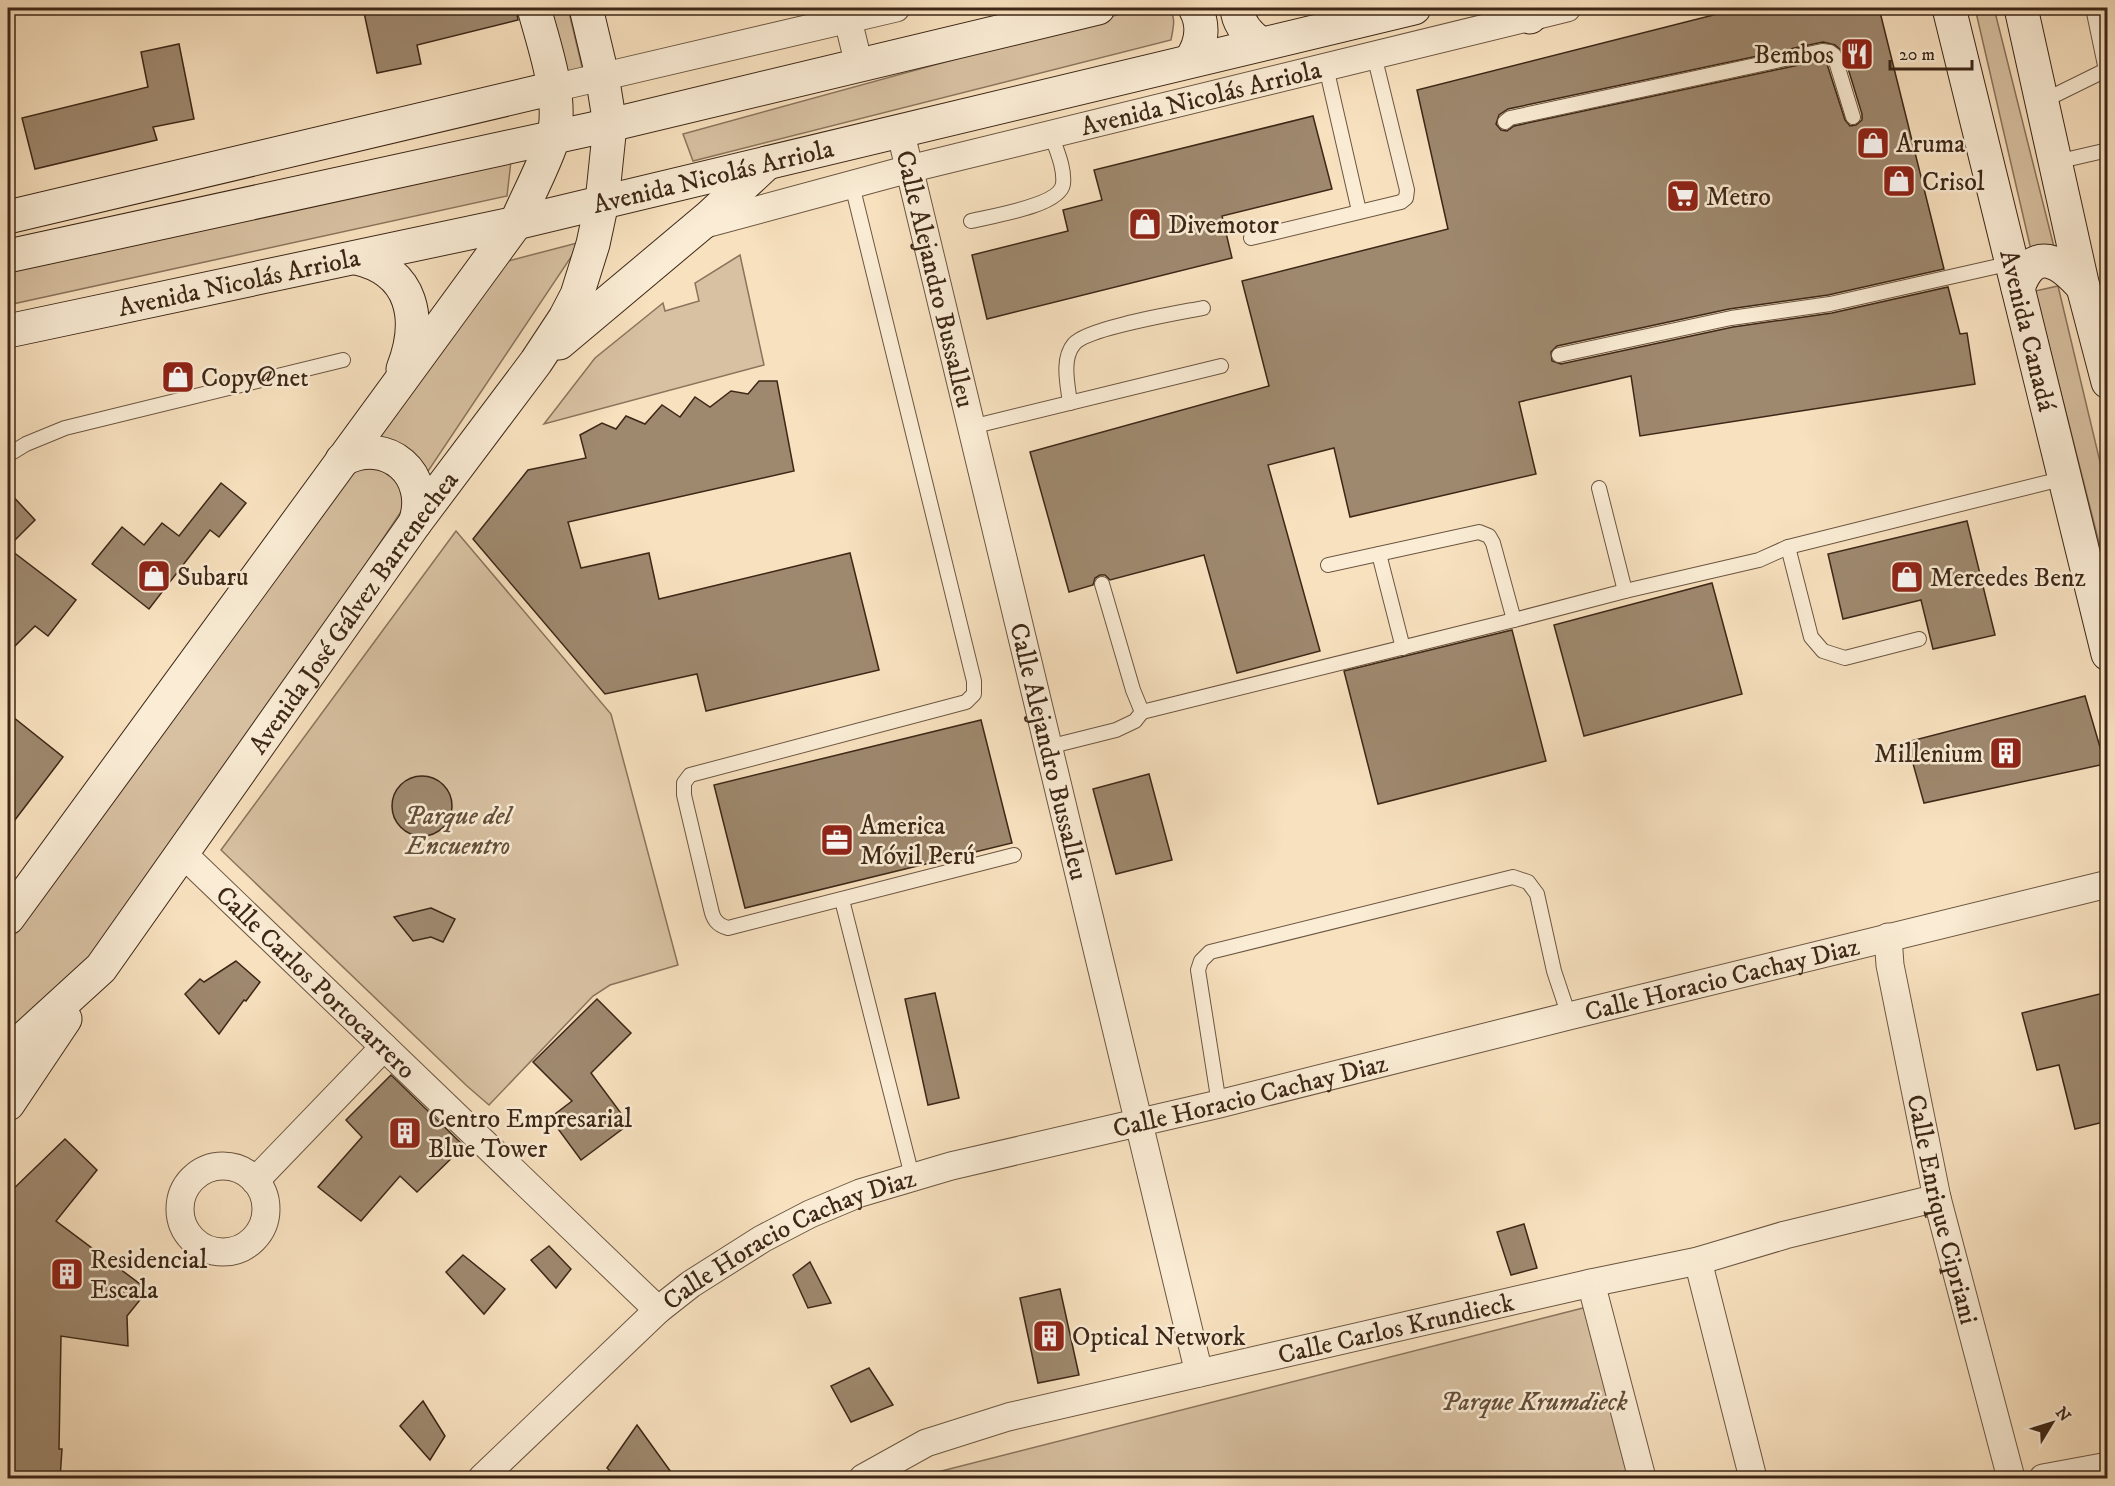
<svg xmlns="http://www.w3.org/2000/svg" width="2115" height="1486" viewBox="0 0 2115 1486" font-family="'IM FELL DW Pica',serif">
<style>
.green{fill:#d8c1a2;stroke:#8a745c;stroke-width:1.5}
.building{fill:#9e886e;stroke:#3d2717;stroke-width:1.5;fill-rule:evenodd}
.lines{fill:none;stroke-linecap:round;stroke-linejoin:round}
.lane-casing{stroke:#6c5641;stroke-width:16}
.street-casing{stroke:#6c5641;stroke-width:29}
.secondary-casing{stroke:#3d2717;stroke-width:35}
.lane{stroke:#faecd5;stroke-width:14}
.street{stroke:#faecd5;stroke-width:27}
.secondary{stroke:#faecd5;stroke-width:33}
.labels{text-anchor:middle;stroke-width:5;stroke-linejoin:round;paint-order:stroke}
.poi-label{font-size:26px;fill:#3d2717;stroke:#faecd5;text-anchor:start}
.street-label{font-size:26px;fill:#3d2717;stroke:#faecd5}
.park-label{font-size:26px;font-style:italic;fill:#644e3a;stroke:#faecd5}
</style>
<rect width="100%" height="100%" fill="#f8e1bf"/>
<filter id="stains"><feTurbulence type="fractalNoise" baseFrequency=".00333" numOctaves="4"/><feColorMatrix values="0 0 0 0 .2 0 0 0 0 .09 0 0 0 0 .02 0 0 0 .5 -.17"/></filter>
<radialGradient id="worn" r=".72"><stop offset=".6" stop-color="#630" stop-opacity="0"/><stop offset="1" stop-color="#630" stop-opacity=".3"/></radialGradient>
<g class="green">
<path d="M546,8H568L583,71L562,76Z"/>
<path d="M1142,8H1168C1177,17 1173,28 1171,40L693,161L683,134Z"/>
<path d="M1975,8H1994L2056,255L2031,250Z"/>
<path d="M511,161L507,196L8,305V269Z"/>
<path d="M581,242L157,877L45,1008L8,1037V941L97,824L367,451L508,261Z"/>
<path d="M740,255L764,365L544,424L595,358L663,303L665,311L699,301L695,283Z"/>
<path d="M2058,286L2107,491V574L2035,291Z"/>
<path d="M456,531L611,714L678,965L610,985L593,996L489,1105L467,1086L221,850Z"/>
<path d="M1591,1306L1632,1478H914Z"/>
</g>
<g class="building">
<path d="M363,8H516L518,20L417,45L421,64L377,73Z"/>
<path d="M1741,8H1879L1944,269L1828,295L1729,309L1557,346L1551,352L1552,361L1561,364L1733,327L1832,313L1948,287L1960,334L1967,333L1975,384L1640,436L1631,376L1519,402L1536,474L1350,517L1334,448L1268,465L1320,651L1237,673L1204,555L1110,580L1105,575H1100L1095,578L1093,585L1069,592L1030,452L1269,386L1242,281L1448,229L1417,90ZM1823,42L1835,45L1843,52L1862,114V120L1856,125L1850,126L1845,120L1826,61L1822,60L1514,126L1507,131L1501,130L1496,124L1499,115L1508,109Z"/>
<path d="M179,44L194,119L153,127L157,140L35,169L22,118L148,87L141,52Z"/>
<path d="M1313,116L1332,189L1222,216L1232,258L987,319L972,255L1068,231L1063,210L1102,200L1094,170Z"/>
<path d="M759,381H777L794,471L568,522L581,568L649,553L659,599L850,553L879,670L706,711L697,674L605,694L473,539L528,470L586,458L580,435L602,423L616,429L626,416L645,424L662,405L680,417L695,397L710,407L731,391L748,394Z"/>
<path d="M221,483L246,503L219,537L210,530L149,609L92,564L122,527L144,545L162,523L179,536Z"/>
<path d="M8,491L35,520L8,547Z"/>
<path d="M1967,521L1995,635L1933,649L1921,600L1843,619L1828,554Z"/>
<path d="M8,548L76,600L48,636L35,626L8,653Z"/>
<path d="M1712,583L1742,694L1584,736L1554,625Z"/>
<path d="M1512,630L1546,761L1378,804L1344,671Z"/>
<path d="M2085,696L2105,764L1924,803L1907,742Z"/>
<path d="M8,713L63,757L8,829Z"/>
<path d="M981,720L1012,843L745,908L714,785Z"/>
<path d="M1149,774L1172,860L1116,874L1093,789Z"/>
<circle cx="422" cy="806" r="30"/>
<path d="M431,908L455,919L443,942L431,937L413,941L394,917Z"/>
<path d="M236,961L260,982L246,1001L244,1000L219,1034L185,994L200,979L204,982Z"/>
<path d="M2108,992V1121L2075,1129L2059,1065L2037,1070L2022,1013Z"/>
<path d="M935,993L959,1098L928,1105L905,999Z"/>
<path d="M597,999L631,1033L591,1073L629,1124L581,1160L550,1118L572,1101L533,1062Z"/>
<path d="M391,1075L464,1146L417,1192L400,1176L361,1221L318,1187L362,1137L346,1120Z"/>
<path d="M65,1139L97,1170L56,1221L148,1290L127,1316L128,1346L61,1336L59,1449H62L60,1479H8V1194Z"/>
<path d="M1524,1224L1537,1268L1511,1275L1497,1232Z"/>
<path d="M549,1246L571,1269L556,1288L531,1260Z"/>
<path d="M463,1255L505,1289L484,1314L446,1272Z"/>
<path d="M810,1262L831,1303L808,1308L793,1275Z"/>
<path d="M1060,1289L1079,1375L1038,1383L1020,1298Z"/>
<path d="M869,1368L893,1405L851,1422L831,1386Z"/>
<path d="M423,1401L445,1436L430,1460L400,1426Z"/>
<path d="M637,1425L676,1479H618L607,1468Z"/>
</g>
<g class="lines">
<defs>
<g id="lane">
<path d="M2093,8L2106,70"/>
<path d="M1326,67L1359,211"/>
<path d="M2043,101L2108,69"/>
<path d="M1505,122L1510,118L1822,51L1830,52L1834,55L1853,117"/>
<path d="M2056,162L2108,150"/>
<path d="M852,185L974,681V694L966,702L690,775L684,783V795L711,909C713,919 717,925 728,928L1014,855"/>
<path d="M971,221C991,216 1060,206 1063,184C1065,168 1056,149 1051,134"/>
<path d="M1251,238L1401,202L1406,198L1407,190L1374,55"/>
<path d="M1559,355L1731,318L1830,304L2012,263"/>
<path d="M1070,403C1068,386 1061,359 1074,344C1087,328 1178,313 1203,308"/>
<path d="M971,427L1221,366"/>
<path d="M8,455L26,444L65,428L343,360"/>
<path d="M1599,488L1625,591"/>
<path d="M1788,547L1811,637L1823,651L1845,658L1919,639"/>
<path d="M1379,554L1403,648"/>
<path d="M1328,565L1479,532L1489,536L1493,543L1514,620"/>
<path d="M1102,584L1133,690L1142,712L1514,620L1625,591L1759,560L1788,547L2065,478"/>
<path d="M1048,747L1116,730L1135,721L1142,712"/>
<path d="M842,900L912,1176"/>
<path d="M1219,1104L1198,970L1201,961L1210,952L1513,877L1528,882L1537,894L1554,971L1569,1016"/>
</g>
<g id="street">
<path d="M845,8L859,65"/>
<path d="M554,88L896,8"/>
<path id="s1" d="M900,130L1199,1373"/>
<path id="s2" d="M698,226L909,169L1567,8"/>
<path id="s3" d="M182,853L658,1310"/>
<path id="s4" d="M1888,937L1890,965L1937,1198L2011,1478"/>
<circle cx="223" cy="1209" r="43"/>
<path d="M255,1181L384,1047"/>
<path d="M1698,1261L1753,1478"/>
<path d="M1591,1283L1642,1478"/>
<path id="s5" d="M482,1478L658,1310L691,1284L762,1239L810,1214L860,1193L951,1166L1219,1104L1569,1016L2108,884"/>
<path id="s6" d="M863,1478L926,1443L1008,1417L1591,1283L1698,1261L1785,1235L1937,1198"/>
<path d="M2043,1478L2108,1466"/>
</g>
<g id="secondary">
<path d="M1237,8C1238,24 1248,35 1261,44"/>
<path d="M1528,8L1530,17"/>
<path id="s7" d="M1949,8L2108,654"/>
<path d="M2021,8L2083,287L2108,382"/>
<path d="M1190,61C1202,44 1205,26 1195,8"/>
<path d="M8,217L554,88"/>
<path d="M8,256L610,125L1098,8"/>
<path d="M356,258C414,271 422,320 403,369"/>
<path d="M2018,288C2034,244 2060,261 2083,287"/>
<path id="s8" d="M8,331L516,223L1414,8"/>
<path d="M559,343L708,218L767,163"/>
<path d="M342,460C387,435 432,475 415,523"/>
<path d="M8,918L516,223C527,197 545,164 553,138C564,100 544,46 534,8"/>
<path id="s9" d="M8,1053L101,968L415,523L536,362L565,318L577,295L593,244L602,202L610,125L602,75L586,8"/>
<path d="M8,1104L65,1019"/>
</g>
</defs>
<use href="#lane" class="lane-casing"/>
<use href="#street" class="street-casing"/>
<use href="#secondary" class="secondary-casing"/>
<use href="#lane" class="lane"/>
<use href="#street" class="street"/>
<use href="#secondary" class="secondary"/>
</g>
<defs>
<symbol id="restaurant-square" viewBox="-11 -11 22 22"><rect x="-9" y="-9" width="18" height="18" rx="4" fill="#8f2418" stroke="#faecd5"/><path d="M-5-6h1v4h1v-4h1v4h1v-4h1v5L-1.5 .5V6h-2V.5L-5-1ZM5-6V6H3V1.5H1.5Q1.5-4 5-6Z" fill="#fff"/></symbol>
<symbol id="shop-square" viewBox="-11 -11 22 22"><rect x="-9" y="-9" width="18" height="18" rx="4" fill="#8f2418" stroke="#faecd5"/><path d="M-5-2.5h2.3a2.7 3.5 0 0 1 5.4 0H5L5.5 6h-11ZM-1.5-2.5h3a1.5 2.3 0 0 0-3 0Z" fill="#fff"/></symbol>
<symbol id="supermarket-square" viewBox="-11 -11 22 22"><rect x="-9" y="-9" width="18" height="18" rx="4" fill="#8f2418" stroke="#faecd5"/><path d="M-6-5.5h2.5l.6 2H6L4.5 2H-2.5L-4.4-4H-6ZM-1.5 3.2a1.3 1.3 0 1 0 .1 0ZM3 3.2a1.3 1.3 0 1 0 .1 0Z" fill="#fff"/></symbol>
<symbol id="building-square" viewBox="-11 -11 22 22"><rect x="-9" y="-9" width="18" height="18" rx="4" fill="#8f2418" stroke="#faecd5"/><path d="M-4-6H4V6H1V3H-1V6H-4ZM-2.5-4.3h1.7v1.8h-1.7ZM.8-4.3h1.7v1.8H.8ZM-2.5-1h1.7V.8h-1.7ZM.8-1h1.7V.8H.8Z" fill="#fff"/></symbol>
<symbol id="office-square" viewBox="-11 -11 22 22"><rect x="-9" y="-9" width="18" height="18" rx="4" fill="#8f2418" stroke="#faecd5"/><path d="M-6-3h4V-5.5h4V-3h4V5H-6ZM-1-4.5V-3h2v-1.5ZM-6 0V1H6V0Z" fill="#fff"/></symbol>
</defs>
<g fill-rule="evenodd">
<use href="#restaurant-square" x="1838" y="35" width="38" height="38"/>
<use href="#shop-square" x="1854" y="124" width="38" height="38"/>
<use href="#shop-square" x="1880" y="162" width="38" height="38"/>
<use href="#supermarket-square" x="1664" y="177" width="38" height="38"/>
<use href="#shop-square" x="1126" y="205" width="38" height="38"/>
<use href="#shop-square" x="159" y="358" width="38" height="38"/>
<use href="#shop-square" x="135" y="557" width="38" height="38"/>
<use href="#shop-square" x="1888" y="558" width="38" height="38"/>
<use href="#building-square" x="1987" y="734" width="38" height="38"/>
<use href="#office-square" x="818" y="821" width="38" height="38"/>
<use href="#building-square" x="386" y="1114" width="38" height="38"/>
<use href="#building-square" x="48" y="1255" width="38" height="38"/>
<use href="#building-square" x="1030" y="1317" width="38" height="38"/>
</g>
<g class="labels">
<g class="poi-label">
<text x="1834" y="63" text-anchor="end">Bembos</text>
<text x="1896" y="152">Aruma</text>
<text x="1922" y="190">Crisol</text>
<text x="1706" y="205">Metro</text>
<text x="1168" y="233">Divemotor</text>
<text x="201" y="386">Copy@net</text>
<text x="177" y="585">Subaru</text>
<text x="1930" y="586">Mercedes Benz</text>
<text x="1983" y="762" text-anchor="end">Millenium</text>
<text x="860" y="834">America<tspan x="860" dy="30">Móvil Perú</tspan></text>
<text x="428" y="1127">Centro Empresarial<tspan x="428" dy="30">Blue Tower</tspan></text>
<text x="90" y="1268">Residencial<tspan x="90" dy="30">Escala</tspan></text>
<text x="1072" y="1345">Optical Network</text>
</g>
<g class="street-label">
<text dy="9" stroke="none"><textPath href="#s2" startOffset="519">Avenida Nicolás Arriola</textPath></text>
<text dy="9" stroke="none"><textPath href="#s8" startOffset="722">Avenida Nicolás Arriola</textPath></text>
<text dy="9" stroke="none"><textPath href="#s1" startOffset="153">Calle Alejandro Bussalleu</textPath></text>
<text dy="9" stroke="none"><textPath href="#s8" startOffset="236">Avenida Nicolás Arriola</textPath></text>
<text dy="9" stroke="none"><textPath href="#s7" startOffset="332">Avenida Canadá</textPath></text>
<text dy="9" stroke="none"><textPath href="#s9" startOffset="562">Avenida José Gálvez Barrenechea</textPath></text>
<text dy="9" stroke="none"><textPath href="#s1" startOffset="639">Calle Alejandro Bussalleu</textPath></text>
<text dy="9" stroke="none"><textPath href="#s5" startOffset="1366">Calle Horacio Cachay Diaz</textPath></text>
<text dy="9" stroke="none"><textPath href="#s3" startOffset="186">Calle Carlos Portocarrero</textPath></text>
<text dy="9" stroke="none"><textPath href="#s5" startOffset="880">Calle Horacio Cachay Diaz</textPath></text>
<text dy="9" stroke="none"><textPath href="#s4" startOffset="278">Calle Enrique Cipriani</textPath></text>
<text dy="9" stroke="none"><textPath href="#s5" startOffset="394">Calle Horacio Cachay Diaz</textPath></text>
<text dy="9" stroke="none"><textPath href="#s6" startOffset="556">Calle Carlos Krundieck</textPath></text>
</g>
<g class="park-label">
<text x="458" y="824">Parque del<tspan x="458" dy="30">Encuentro</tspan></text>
<text x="1534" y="1410">Parque Krumdieck</text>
</g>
</g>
<rect width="2115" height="1486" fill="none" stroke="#f8e1bf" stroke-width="30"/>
<rect x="9" y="9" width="2097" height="1468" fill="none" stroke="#3d2717" stroke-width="3"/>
<rect x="15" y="15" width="2085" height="1456" fill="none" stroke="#3d2717" stroke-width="1.5"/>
<g transform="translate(2052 1423) rotate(52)" stroke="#faecd5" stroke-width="4.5" paint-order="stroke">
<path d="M0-4.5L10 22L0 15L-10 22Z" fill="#3d2717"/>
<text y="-9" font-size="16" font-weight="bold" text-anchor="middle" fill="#3d2717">N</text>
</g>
<path d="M1890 60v9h82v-9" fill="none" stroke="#3d2717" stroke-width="3"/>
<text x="1899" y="60" font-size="18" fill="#3d2717" stroke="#faecd5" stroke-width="4.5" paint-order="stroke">20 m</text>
<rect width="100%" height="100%" filter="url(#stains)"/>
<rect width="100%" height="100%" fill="url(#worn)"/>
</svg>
